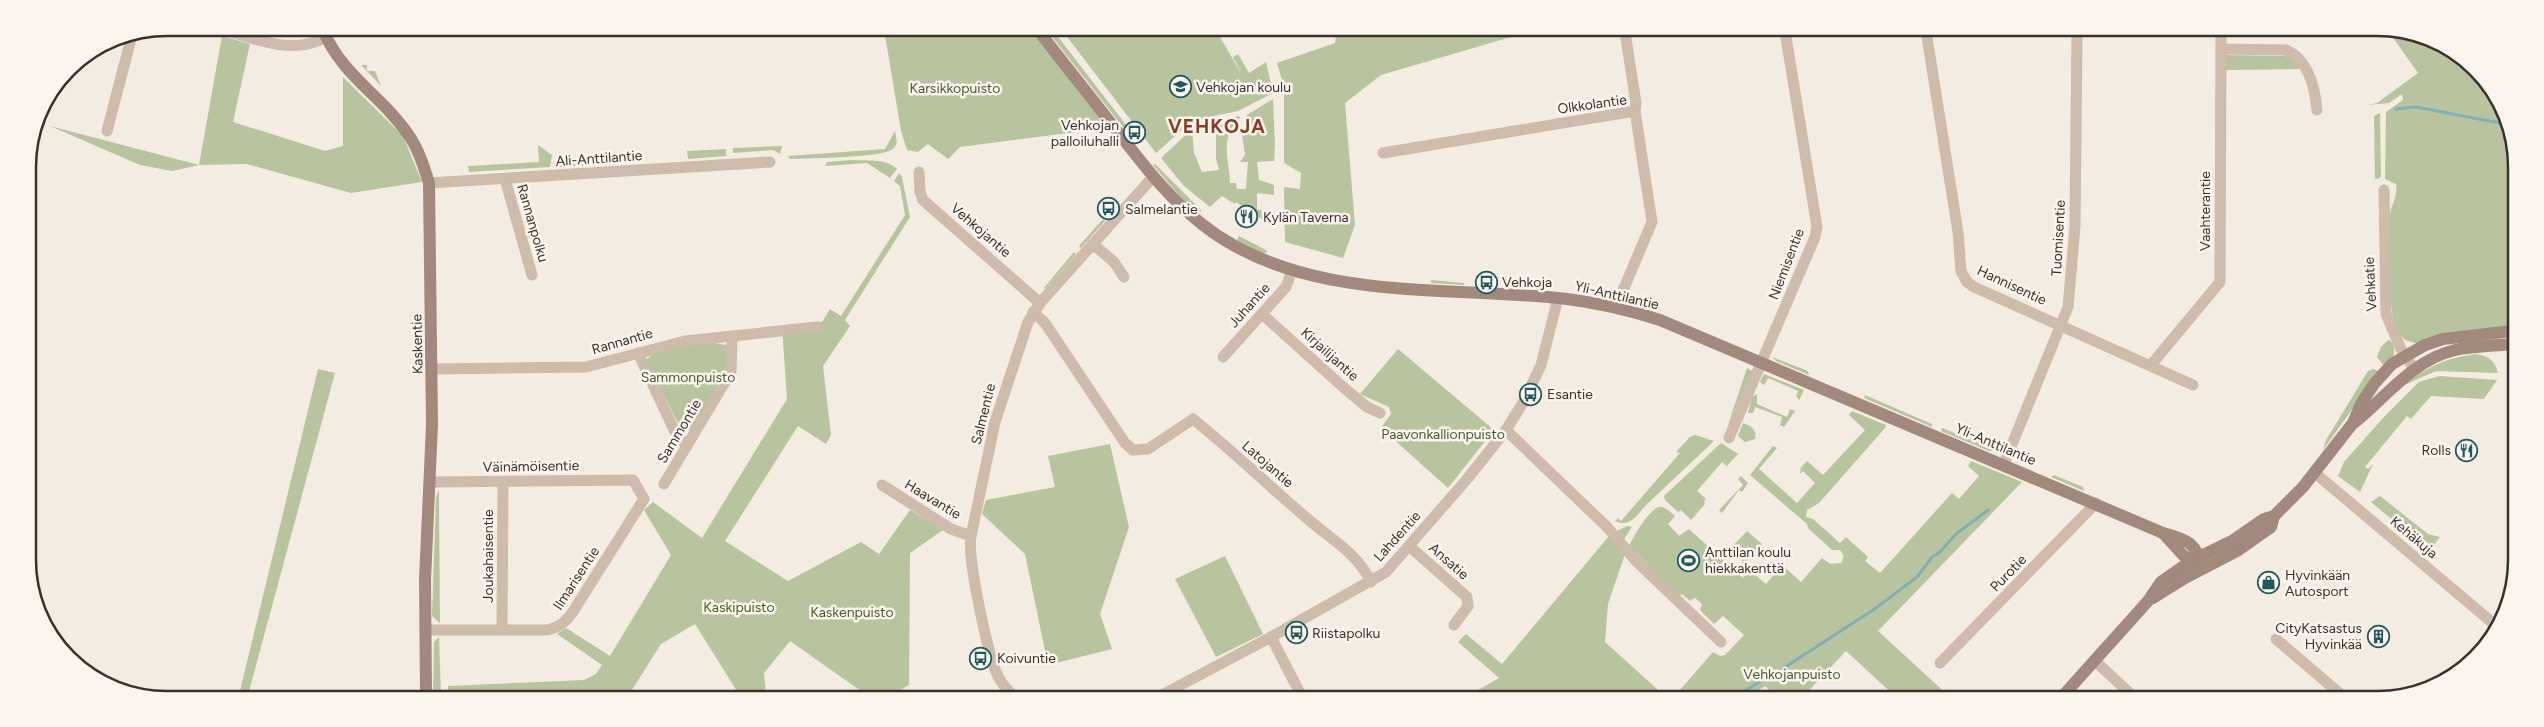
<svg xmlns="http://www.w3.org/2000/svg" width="2544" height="727" viewBox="0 0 2544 727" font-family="Figtree,sans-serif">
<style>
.green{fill:#b8c4a0}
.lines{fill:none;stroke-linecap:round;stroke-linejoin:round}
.stream{stroke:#7fb0b2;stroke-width:3}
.street{stroke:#cdbbac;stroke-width:11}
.secondary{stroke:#a18a7d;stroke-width:12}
.labels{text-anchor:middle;stroke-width:5;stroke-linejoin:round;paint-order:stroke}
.poi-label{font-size:14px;fill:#3b302b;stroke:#fbf5ee;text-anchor:start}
.park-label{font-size:14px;fill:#4a5a2e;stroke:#fbf5ee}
.street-label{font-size:14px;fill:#3b302b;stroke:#fbf5ee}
.district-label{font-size:19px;font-weight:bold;letter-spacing:1px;fill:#8c3b22;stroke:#fbf5ee}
.rim{fill:none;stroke:#3b302b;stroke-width:2.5}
</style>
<rect width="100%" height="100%" fill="#f4ebe1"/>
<g class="green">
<path d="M884,29H1029L1107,128L960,147L948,159L928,144L918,152L907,150L901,131Z"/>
<path d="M1046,29H1052L1130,130L1126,131Z"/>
<path d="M1061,29L1216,30L1242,75L1233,57L1238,54L1249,73L1266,62L1273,93L1238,111L1199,119L1182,130L1156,153Z"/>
<path d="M1337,30H1511V37L1381,75L1345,103L1355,225L1343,258L1285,242L1284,187L1300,189L1301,173L1284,163V87L1277,63L1335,43Z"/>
<path d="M2389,32H2413L2476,69L2514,140L2513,325L2418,344L2405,340C2399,334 2395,325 2393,316C2389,302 2387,228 2390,214C2392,203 2398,195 2396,184L2385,179L2386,112L2403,100L2402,94L2389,103L2368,105L2377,103L2418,73Z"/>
<path d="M222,36L250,44L233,122L325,151L343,146V77L403,136L422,182L351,193L247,164L199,165L172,171L140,165L50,126L199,165Z"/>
<path d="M2226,55L2285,56L2291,58L2301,69L2226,70Z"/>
<path d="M361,65H367V71H375L381,86Z"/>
<path d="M1273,99L1275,144L1274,161L1257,162L1259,180L1274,185V195L1257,193V209L1274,215V227L1236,202L1235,204L1222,196L1210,207L1184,186L1161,158L1192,129L1194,153L1202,172L1219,170L1216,159V134L1206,133L1200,124L1239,116L1240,118C1219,138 1229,156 1230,183H1236L1237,189H1246L1248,162H1240L1245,155L1242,134L1247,115Z"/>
<path d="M2380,113L2381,176L2380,178L2375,179L2374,116Z"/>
<path d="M895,131C896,138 899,144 893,149C882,158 808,158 790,159L788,156L885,149Z"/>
<path d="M538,145L552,155L550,167L469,172L468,166L539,162Z"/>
<path d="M782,146L780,154L773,150L733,153V148Z"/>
<path d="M726,149V156L688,159L687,151Z"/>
<path d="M592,159L591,165L559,167L558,161Z"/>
<path d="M851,160C866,161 886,158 897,169L890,178L867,163L825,166L827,162Z"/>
<path d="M1155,164L1201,210L1199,214L1182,199L1153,165Z"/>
<path d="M899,173L902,177L910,217L845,320L850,326L823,366L831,435L826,444L798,426L725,541L788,581L861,542L879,554L910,510L943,530L910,553L909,685L890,696H868L790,641L764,673L766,696H740L695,624L661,644L628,696L448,695V686L584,680L596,674L602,665L557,634L566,628L610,656L671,555L644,510L653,502L702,538L787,399L782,327L790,326V324L822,322L830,309L841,316L905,215L900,186L894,181Z"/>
<path d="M1103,219L1105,221L1081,248L1079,246Z"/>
<path d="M1239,236L1266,250L1267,252L1263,254L1237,240Z"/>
<path d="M1074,252L1076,254L1046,288L1043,289Z"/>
<path d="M1431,280L1464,283V285L1431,283Z"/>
<path d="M2388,340C2395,341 2395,352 2393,358L2383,365L2377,357L2381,347Z"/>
<path d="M714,343L726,345L728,367L691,430L682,431L646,360C662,344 693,345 714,343Z"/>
<path d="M1398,349L1494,430L1448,488L1381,428L1391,414L1389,407L1360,394Z"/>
<path d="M2476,354C2489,356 2495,361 2498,373L2436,371L2402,386C2430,366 2442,359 2476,354Z"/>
<path d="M1772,357L1808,371L1809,375L1776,361Z"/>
<path d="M1747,368L1752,371L1727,428Z"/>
<path d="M318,369L335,373L248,695H239Z"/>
<path d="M2374,369L2379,372L2323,450L2326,440L2368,371Z"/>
<path d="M1764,374L1804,390L1799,400L1796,396L1798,391L1768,378L1764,385L1760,382Z"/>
<path d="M2439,376L2497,380L2484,399L2431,396L2411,419L2407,416L2365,467L2368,469L2373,464L2360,492L2338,476L2344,462L2383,418L2419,382Z"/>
<path d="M1757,394V404L1787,417L1790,409L1795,411L1784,427L1780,425L1782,417L1755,407L1753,413H1748L1752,397Z"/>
<path d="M1865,395L1932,424V427L1864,398Z"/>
<path d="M1852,411L1886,425L1885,428L1819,503L1807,510L1806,517L1813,519L1840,543L1846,537L1868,557L1865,561L1880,573L1952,493L1959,499L1979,476L1968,466L1971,461L2022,482L1878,631L1951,698H1897L1846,651L1802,698H1778L1765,686L1748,698H1673L1713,652L1720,656L1725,655L1744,635L1723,616L1714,624L1700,610L1702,604L1695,598L1690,601L1682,594L1679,596L1629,546C1633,537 1652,504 1662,507C1667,508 1671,513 1675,516L1668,524L1679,536L1689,529L1743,578L1750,570L1766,584L1782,565L1801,582L1822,558L1830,564L1841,563L1844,556L1840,550H1832L1808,528L1807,524L1750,475L1773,446L1777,448L1759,469L1797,503L1815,483L1803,471L1800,474L1801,467L1807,461L1823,475L1865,430L1849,415Z"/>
<path d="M1743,423C1751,426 1757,429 1755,439L1745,442L1738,436Z"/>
<path d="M1942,428L1999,451H1989L1941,431Z"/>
<path d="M1695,435L1714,441L1645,506C1637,516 1629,528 1615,521L1618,518L1621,521L1680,453L1676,452L1690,437Z"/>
<path d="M1721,443L1738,454L1727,466L1722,462L1697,491L1706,499L1704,502L1705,504L1691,520L1681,510L1678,512L1665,500L1664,496Z"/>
<path d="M1110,444L1129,527L1100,614L1112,649L1048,665L1025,554L982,514L986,500L1055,487L1048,456Z"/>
<path d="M2054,475L2083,487L2084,491L2051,477Z"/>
<path d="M1741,476L1748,483L1742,492L1739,490L1722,513L1719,510L1743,485L1738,479Z"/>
<path d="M439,490V508L440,623L432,616L436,497Z"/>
<path d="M2380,496L2428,534L2440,537L2432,547L2435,555L2371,502Z"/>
<path d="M1627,526L1632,527L1624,539L1617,531Z"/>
<path d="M1747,531L1762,544L1744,565L1742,563L1743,555L1737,551L1731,553L1728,551Z"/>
<path d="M1609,536L1625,554L1608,604L1605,642L1667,698L1466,697L1499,678L1458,642L1466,634L1502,664Z"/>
<path d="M1225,556L1263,634L1216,657L1175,579Z"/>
<path d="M439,637L441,695H433L434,642Z"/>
</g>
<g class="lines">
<g class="stream">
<path d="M2396,109L2416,107L2505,124"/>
<path d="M1770,677L1876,608L1918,576L1932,557L1940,552L1956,534L1988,510"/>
<path d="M1734,698L1759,682"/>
</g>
<g class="street">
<path d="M217,28C253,37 290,57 326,37"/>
<path d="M1926,31L1958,232L1961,271L1967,282L1974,287L2193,385"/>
<path d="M1625,32L1636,103L1635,111"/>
<path d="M2221,49L2286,50C2308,59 2315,88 2317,110"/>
<path d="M107,131L132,35"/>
<path d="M1383,153L1635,111L1652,222L1616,307"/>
<path d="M919,172L920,192L923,200L1040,303"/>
<path d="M505,179L532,275"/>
<path d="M429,183L770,162"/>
<path d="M2384,190L2386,314L2401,349L2415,370"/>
<path d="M1093,244L1114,262L1124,277"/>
<path d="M1033,312L1045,323L1125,443L1133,450L1148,449L1193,419C1233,451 1270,487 1309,520C1332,540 1357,553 1371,582"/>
<path d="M1262,314L1343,387L1367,407L1380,413"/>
<path d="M638,353L675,432L687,446"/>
<path d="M1223,357L1286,287L1292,270"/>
<path d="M2151,365L2220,282L2221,32"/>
<path d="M433,369L586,367L685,341L818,327"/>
<path d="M1506,430L1607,527L1636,561L1721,642"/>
<path d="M1729,438L1815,237L1817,227L1785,31"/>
<path d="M2004,464L2068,307L2075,227L2077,31"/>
<path d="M2315,473L2494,624"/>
<path d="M664,484L731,372L732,336"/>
<path d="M882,485L951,529L971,536"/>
<path d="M1409,546L1467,597L1468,606L1454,625"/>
<path d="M502,629L503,482"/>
<path d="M425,630H547C560,627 566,622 574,610L644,499L633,480L430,482"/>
<path d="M1271,637L1302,697"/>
<path d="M2276,639L2346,699"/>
<path d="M2095,661L2136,699"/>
<path d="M1940,663L2096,503"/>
<path d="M1015,697C1007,690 1000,682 996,672C987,648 967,559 971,536L995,422L1028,322L1040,303L1153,177"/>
<path d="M1158,697L1271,637L1386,572L1468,478L1506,430L1524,401L1541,365L1556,306V298"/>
</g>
<g class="secondary">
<path d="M322,28C343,78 382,95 410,137C419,151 424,167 429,183L432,425L425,580L426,695"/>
<path d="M1037,29C1063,63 1090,96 1116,130C1143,164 1168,198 1203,225C1304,304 1447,285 1567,299C1599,303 1629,310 1660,320L2163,533C2186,539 2198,543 2202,569"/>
<path d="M2355,422C2386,397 2413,360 2455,350C2473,346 2494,346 2513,344"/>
<path d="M2163,533L2183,555L2197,565"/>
<path d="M2153,598L2185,578L2237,551L2271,527L2274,516"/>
<path d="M2060,699L2148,601L2161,582L2191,561L2232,541L2264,519L2274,516L2303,487L2353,423L2361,404L2374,384L2392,364L2425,345L2443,339L2513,331"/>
</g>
</g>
<defs>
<symbol id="school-ring" viewBox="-11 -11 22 22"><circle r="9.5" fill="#fbf5ee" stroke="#1f5a5e" stroke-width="1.5"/><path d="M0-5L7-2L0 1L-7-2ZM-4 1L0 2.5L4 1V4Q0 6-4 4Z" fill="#1f5a5e"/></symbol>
<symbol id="bus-ring" viewBox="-11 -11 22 22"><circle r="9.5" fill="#fbf5ee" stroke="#1f5a5e" stroke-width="1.5"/><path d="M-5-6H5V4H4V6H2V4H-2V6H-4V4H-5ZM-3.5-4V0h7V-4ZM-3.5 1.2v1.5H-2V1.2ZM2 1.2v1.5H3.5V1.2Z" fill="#1f5a5e"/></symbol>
<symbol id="restaurant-ring" viewBox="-11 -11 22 22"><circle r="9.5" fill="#fbf5ee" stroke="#1f5a5e" stroke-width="1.5"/><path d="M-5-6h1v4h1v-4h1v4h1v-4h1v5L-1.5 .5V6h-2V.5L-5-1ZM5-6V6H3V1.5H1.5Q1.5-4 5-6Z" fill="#1f5a5e"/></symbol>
<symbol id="stadium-ring" viewBox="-11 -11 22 22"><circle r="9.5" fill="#fbf5ee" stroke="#1f5a5e" stroke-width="1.5"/><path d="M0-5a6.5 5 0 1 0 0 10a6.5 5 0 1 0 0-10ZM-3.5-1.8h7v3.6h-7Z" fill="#1f5a5e"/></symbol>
<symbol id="shop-ring" viewBox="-11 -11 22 22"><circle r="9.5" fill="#fbf5ee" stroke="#1f5a5e" stroke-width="1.5"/><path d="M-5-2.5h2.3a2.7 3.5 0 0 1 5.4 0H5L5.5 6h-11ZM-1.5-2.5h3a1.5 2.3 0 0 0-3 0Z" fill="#1f5a5e"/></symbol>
<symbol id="building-ring" viewBox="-11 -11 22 22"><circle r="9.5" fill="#fbf5ee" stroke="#1f5a5e" stroke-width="1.5"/><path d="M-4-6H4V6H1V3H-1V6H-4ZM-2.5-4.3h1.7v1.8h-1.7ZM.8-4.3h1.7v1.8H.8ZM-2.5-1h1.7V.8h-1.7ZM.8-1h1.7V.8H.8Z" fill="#1f5a5e"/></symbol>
</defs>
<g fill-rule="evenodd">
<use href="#school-ring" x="1168" y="74" width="25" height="25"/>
<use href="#bus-ring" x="1122" y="120" width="25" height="25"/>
<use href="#bus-ring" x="1096" y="196" width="25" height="25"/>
<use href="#restaurant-ring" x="1234" y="204" width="25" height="25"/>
<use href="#bus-ring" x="1474" y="270" width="25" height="25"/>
<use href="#bus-ring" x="1518" y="382" width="25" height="25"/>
<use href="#restaurant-ring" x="2454" y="438" width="25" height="25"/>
<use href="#stadium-ring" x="1676" y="548" width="25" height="25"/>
<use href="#shop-ring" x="2256" y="570" width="25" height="25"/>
<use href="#bus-ring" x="1284" y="620" width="25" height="25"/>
<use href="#building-ring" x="2366" y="624" width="25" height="25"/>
<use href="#bus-ring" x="968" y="646" width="25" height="25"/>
</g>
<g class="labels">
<g class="poi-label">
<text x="1196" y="92">Vehkojan koulu</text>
<text x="1119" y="130" text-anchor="end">Vehkojan<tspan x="1119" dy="16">palloiluhalli</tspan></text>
<text x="1125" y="214">Salmelantie</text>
<text x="1263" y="222">Kylän Taverna</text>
<text x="1502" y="287">Vehkoja</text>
<text x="1547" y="399">Esantie</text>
<text x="2451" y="455" text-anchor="end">Rolls</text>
<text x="1705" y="557">Anttilan koulu<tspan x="1705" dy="16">hiekkakenttä</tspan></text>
<text x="2285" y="580">Hyvinkään<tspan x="2285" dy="16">Autosport</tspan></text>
<text x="2362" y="633" text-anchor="end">CityKatsastus<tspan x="2362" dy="16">Hyvinkää</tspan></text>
<text x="1312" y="638">Riistapolku</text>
<text x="997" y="663">Koivuntie</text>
</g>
<g class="park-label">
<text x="955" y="93">Karsikkopuisto</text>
<text x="688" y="382">Sammonpuisto</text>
<text x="1443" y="439">Paavonkallionpuisto</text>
<text x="739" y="612">Kaskipuisto</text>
<text x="852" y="617">Kaskenpuisto</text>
<text x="1792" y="679">Vehkojanpuisto</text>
</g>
<g class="street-label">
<text transform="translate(1592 104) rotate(-8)" y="5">Olkkolantie</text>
<text transform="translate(599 158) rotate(-4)" y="5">Ali-Anttilantie</text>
<text transform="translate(2205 211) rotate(-90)" y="5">Vaahterantie</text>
<text transform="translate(533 223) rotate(74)" y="5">Rannanpolku</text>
<text transform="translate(981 230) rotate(41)" y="5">Vehkojantie</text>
<text transform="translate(2058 238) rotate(-87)" y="5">Tuomisentie</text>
<text transform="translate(1786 264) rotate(-69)" y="5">Niemisentie</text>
<text transform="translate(2370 284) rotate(-93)" y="5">Vehkatie</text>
<text transform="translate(2012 285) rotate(25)" y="5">Hannisentie</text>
<text transform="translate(1617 295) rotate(13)" y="5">Yli-Anttilantie</text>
<text transform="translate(1249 305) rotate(-48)" y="5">Juhantie</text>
<text transform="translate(622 341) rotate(-16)" y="5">Rannantie</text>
<text transform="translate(417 344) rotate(-91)" y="5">Kaskentie</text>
<text transform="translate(1330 354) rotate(42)" y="5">Kirjailijantie</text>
<text transform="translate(983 414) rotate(-76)" y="5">Salmentie</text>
<text transform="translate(679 431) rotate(-59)" y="5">Sammontie</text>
<text transform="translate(1996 444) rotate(23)" y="5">Yli-Anttilantie</text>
<text transform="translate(1268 464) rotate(41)" y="5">Latojantie</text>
<text transform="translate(531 466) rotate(-1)" y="5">Väinämöisentie</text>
<text transform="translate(933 499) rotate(31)" y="5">Haavantie</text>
<text transform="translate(1397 536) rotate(-48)" y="5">Lahdentie</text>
<text transform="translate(2414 537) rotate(40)" y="5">Kehäkuja</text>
<text transform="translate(488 556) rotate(-90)" y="5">Joukahaisentie</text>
<text transform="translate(1449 561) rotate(41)" y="5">Ansatie</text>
<text transform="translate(2008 573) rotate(-46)" y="5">Purotie</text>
<text transform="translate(576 578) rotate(-57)" y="5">Ilmarisentie</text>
</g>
<g class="district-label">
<text x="1217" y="133">VEHKOJA</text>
</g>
</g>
<path d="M0 0H2544V727H0ZM167 36H2377A131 131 0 0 1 2508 167V560A131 131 0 0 1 2377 691H167A131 131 0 0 1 36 560V167A131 131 0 0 1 167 36Z" fill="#fbf5ee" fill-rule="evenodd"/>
<path class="rim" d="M167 36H2377A131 131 0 0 1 2508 167V560A131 131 0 0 1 2377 691H167A131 131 0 0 1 36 560V167A131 131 0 0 1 167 36Z"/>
</svg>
